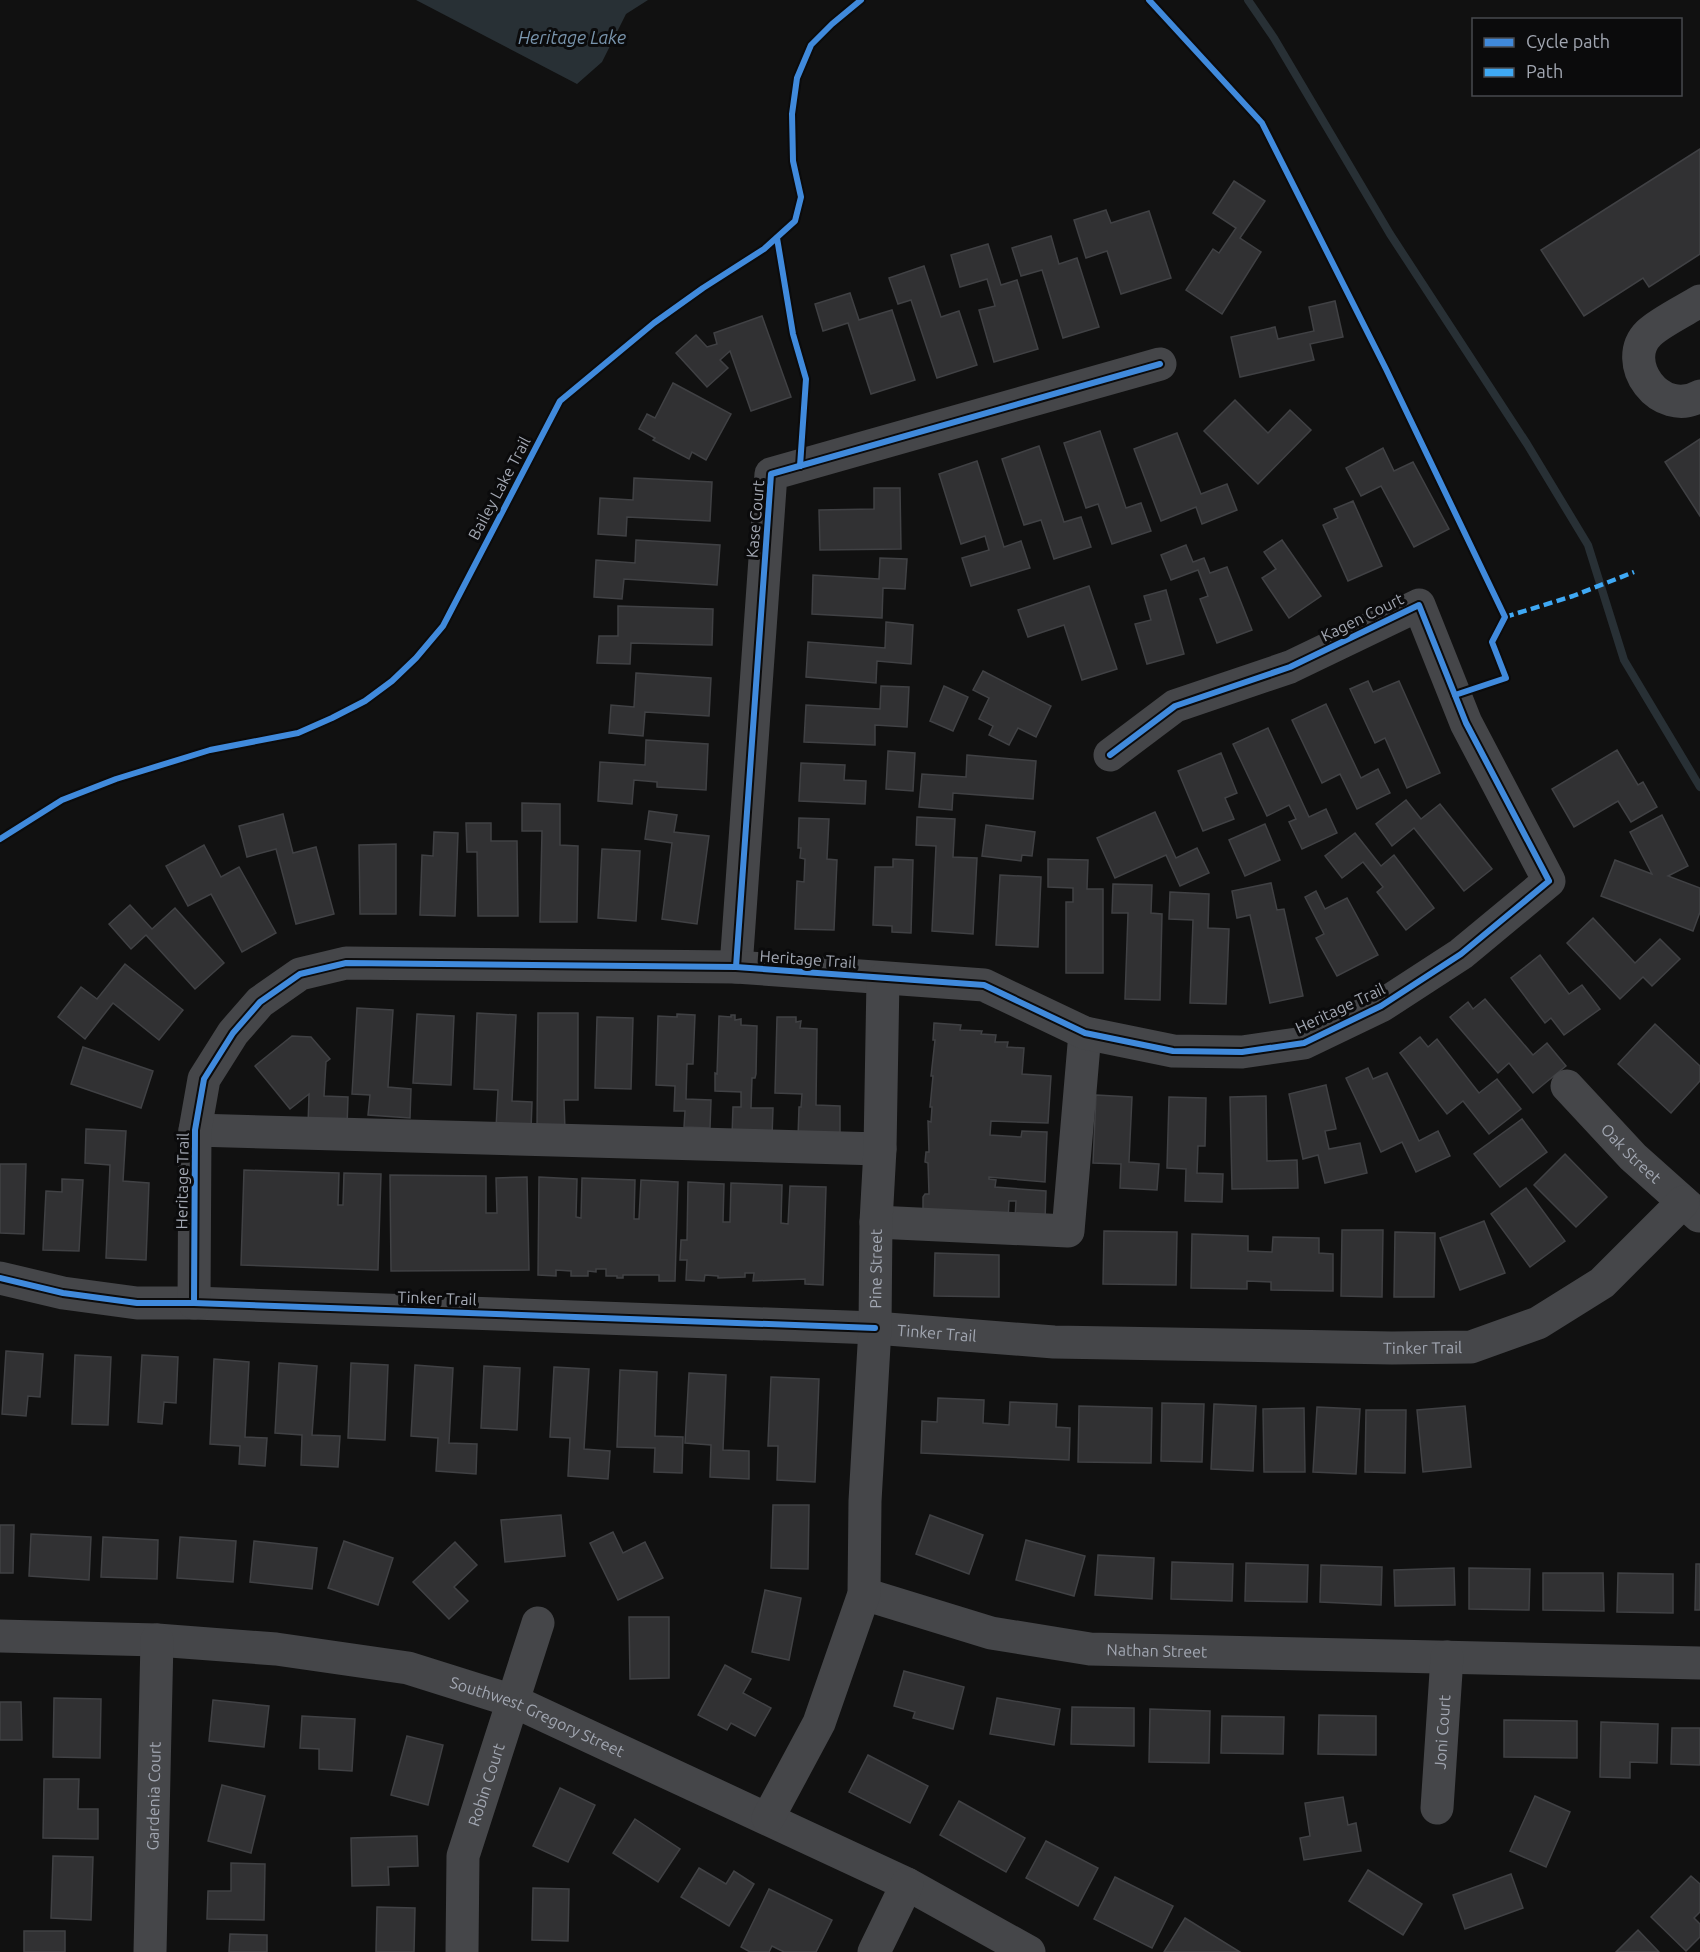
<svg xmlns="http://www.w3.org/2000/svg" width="1700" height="1952" viewBox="0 0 1700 1952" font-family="Ubuntu,sans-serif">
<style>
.water{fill:#283035}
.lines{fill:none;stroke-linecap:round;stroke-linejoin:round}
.stream{stroke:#283035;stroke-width:8}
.building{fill:#313133;stroke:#404144;stroke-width:1.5}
.minor{stroke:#454649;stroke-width:33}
.quiet{stroke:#3fa9f5;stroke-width:4.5;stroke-dasharray:9 4.5;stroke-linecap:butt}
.cycleway-casing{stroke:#0b0b0c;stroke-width:10}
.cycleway{stroke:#408adc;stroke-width:6}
.labels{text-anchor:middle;stroke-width:6;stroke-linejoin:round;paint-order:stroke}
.street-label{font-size:16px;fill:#a2a7b2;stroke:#0b0b0c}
.water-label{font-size:18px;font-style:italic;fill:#7995ad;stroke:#0b0b0c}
</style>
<rect width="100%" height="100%" fill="#111"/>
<path class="water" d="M416,0H648L626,14L602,62L577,84Z"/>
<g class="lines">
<path class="stream" d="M1248,0L1274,38L1390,234L1527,444L1588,545L1624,660L1700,787"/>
</g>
<g class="building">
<path d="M1700,149V254L1649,287L1643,278L1584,316L1541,250Z"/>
<path d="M1234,181L1265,201L1240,238L1261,252L1222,314L1186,290L1213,249L1219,253L1236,228L1213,213Z"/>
<path d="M1106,210L1111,223L1149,211L1171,278L1121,294L1107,251L1086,258L1074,220Z"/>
<path d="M1051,236L1059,264L1077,258L1099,327L1063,338L1042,270L1021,276L1012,248Z"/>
<path d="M988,244L1001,285L1017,280L1038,349L994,362L979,310L995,306L987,279L960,287L951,255Z"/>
<path d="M924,266L941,317L959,311L977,365L937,378L911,300L898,304L889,278Z"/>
<path d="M850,293L859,320L892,310L915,380L871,394L848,323L823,331L815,304Z"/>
<path d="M1335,301L1343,337L1310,344L1314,360L1240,377L1231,337L1275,327L1278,339L1314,331L1309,307Z"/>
<path d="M762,316L791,397L751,411L730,351L720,360L728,368L707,387L676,353L696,335L707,347L717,344L714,333Z"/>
<path d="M673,383L731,414L706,460L692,452L689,459L653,440L655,438L639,429L647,414L655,418Z"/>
<path d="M1235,400L1268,433L1290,410L1311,430L1258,484L1204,431Z"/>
<path d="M1100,431L1126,508L1141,503L1151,531L1112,544L1098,504L1086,508L1064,443Z"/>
<path d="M1177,433L1201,494L1227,484L1237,510L1202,524L1196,507L1161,521L1134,449Z"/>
<path d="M1700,439V516L1665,462Z"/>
<path d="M1039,446L1064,522L1081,517L1091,547L1054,559L1041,520L1024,525L1002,459Z"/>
<path d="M1383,448L1394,471L1413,462L1449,529L1414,547L1381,486L1361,496L1346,468Z"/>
<path d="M977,461L1004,547L1021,541L1030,568L971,586L962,558L989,550L985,536L961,544L939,474Z"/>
<path d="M634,478L712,482L710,521L627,517L626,536L598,534L600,498L633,500Z"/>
<path d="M874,488H900L901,549L820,550L819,510L874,509Z"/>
<path d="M1353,501L1382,566L1348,581L1323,525L1338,518L1334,509Z"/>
<path d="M636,540L720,545L717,585L624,579L622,599L594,597L596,560L635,563Z"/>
<path d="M1282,540L1321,596L1289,618L1262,578L1276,569L1264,552Z"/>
<path d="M1186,545L1193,562L1204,558L1210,573L1227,567L1252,630L1217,643L1200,599L1208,596L1198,570L1171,580L1161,555Z"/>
<path d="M880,558L907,559L905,589L883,588L882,618L812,614L813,575L879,579Z"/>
<path d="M1089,586L1117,669L1082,680L1064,625L1028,637L1018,610Z"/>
<path d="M1166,590L1184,654L1147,664L1135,624L1151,620L1144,596Z"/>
<path d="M618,606L713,609L712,645L631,643L630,664L597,663L599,636H618Z"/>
<path d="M886,622L913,625L911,664L877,661L876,683L806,677L808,642L885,648Z"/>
<path d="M983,671L1051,706L1036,737L1018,728L1009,745L989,735L993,726L979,719L989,698L973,690Z"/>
<path d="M636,673L711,678L709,716L645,712L643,736L609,733L611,705L634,707Z"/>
<path d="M1368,681L1373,692L1399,681L1440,773L1407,788L1385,738L1375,743L1350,689Z"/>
<path d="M881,686L909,687L907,727L875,725V745L804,742L806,705L880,709Z"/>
<path d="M944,686L968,697L953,731L930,721Z"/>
<path d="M1326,704L1361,778L1378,769L1390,793L1357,809L1340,774L1322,783L1292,720Z"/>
<path d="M1268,728L1309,817L1326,809L1337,833L1302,849L1289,822L1296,819L1289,805L1267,816L1233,744Z"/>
<path d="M646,740L708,744L706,790L657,787V782L634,780L632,804L598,801L600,762L645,765Z"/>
<path d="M1617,750L1638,785L1643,782L1657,807L1631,822L1618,801L1574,827L1552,789Z"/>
<path d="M888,751L915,753L913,791L886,789Z"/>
<path d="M1221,753L1237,793L1225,798L1234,819L1203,831L1178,771Z"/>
<path d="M967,755L1036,761L1033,799L953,793L952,810L919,807L922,774L966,777Z"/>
<path d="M801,763L845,765L844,780L866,781L865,804L799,801Z"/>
<path d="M1406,800L1421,819L1440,804L1492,869L1464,891L1414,828L1392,846L1376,824Z"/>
<path d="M522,803L560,804V845L578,846L577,922H540L542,831H522Z"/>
<path d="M649,811L677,815L674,832L709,836L697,924L662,919L672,843L645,839Z"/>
<path d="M1155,812L1176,858L1197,848L1209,873L1180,886L1166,855L1115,878L1097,838Z"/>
<path d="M283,814L293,853L316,847L334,914L296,924L276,849L247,857L239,826Z"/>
<path d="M1662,815L1688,866L1668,876L1700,888V912L1693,931L1601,896L1615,860L1652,874L1630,832Z"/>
<path d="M917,817L955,819L953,857L977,858L973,934L932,931L936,846L916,845Z"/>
<path d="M799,818L829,819L827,859L837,860L834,930L795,929L797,881L804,882L805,859L800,858L801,848H798Z"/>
<path d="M466,823H491V841H517L518,916H478L477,852H467Z"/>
<path d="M1265,824L1280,860L1245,876L1229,840Z"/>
<path d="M986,825L1035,832L1032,856L1022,855L1021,861L982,856Z"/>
<path d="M434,832L458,833L455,916L420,915L422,855L433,856Z"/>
<path d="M1355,833L1381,866L1394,855L1434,908L1406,930L1377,892L1383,887L1363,862L1342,878L1325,856Z"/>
<path d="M396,844V914H360L359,845Z"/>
<path d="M204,845L221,877L239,867L276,933L242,952L211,894L188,906L166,866Z"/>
<path d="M602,849L640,851L636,921L598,918Z"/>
<path d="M893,859L913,860L911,933L892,932V926L873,925L875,867H893Z"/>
<path d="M1048,859L1088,860L1087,889H1103V973H1066V902H1073V888L1048,887Z"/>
<path d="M1000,875L1041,877L1038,947L996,945Z"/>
<path d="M1271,883L1277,910L1284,909L1303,996L1270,1003L1250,915L1237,918L1232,891Z"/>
<path d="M1113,884L1152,885L1151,913L1162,914L1160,1000L1125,999L1128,913H1112Z"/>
<path d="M1316,891L1325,909L1347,898L1378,955L1337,976L1316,938L1324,934L1305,897Z"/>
<path d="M1170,892L1209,894L1208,928L1229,929L1226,1004L1190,1003L1193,920L1169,919Z"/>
<path d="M130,905L152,929L175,908L224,963L195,989L146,935L131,949L109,924Z"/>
<path d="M1593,918L1635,963L1660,939L1680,959L1652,986L1643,977L1620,999L1567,943Z"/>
<path d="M1540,955L1569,994L1582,985L1600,1009L1564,1035L1551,1018L1545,1023L1511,978Z"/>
<path d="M125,964L183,1010L159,1040L113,1003L85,1039L58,1017L81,987L97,999Z"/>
<path d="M1485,999L1533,1055L1547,1043L1566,1066L1533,1093L1509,1063L1498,1073L1450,1017L1468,1002L1473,1009Z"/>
<path d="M357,1008L393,1010L388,1087L411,1089L410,1118L368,1115L370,1095L352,1094Z"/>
<path d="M477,1013L516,1015L512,1101L532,1102L531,1130L496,1128L498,1090L474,1089Z"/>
<path d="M538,1013H578V1100H564L565,1130H537Z"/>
<path d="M417,1014L454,1016L451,1085L413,1083Z"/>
<path d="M677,1014L695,1015L693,1064H687L686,1099L711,1100L710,1128L684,1127L685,1111H674L675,1086L656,1085L658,1016L677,1017Z"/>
<path d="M731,1015H735V1020L741,1019V1025L757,1026L756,1074L755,1078H752L751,1108H773L772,1137L732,1136L733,1107H741V1092L715,1091V1073L717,1074L719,1016L731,1017Z"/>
<path d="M597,1017L633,1018L631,1089L595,1088Z"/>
<path d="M777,1017H796V1022L801,1021L800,1028L817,1029L816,1105L840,1106V1138L798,1137L799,1107H801L802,1094L775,1093Z"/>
<path d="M934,1023L961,1025L960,1030L982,1031L981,1034L996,1035L995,1042H1008L1007,1047L1024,1048L1022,1074L1051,1076L1048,1123L991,1121L990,1135L1021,1137L1022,1131L1047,1132L1045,1182L989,1177V1179L996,1180L995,1187L1046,1191L1045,1220L1015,1218L1016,1201H1009L1008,1220L923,1210V1197L925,1194H929L928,1163L925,1162L926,1152H929L928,1121L931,1122L932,1107H930L933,1076H931L935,1040H933Z"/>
<path d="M1655,1024L1700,1066V1081L1671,1113L1618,1064Z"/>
<path d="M292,1036L311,1037L330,1059L326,1062L324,1096L348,1097L347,1127L308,1125L309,1094L290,1109L255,1066Z"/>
<path d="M1420,1037L1428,1047L1437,1039L1479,1093L1497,1079L1521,1109L1489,1134L1463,1101L1447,1114L1400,1053Z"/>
<path d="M83,1047L153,1071L141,1108L71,1084Z"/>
<path d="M1368,1068L1373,1079L1387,1073L1419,1141L1438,1131L1450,1156L1416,1172L1402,1142L1381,1152L1346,1078Z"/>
<path d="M1326,1085L1336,1129L1325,1131L1329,1149L1360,1143L1367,1173L1325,1183L1318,1155L1303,1159L1289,1094Z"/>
<path d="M1096,1095L1132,1097L1129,1162L1159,1164L1157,1190L1120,1188L1121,1164L1093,1163Z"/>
<path d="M1266,1096L1267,1161L1297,1160L1298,1188L1232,1189L1230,1097Z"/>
<path d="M1169,1097L1206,1098L1205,1146H1198L1197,1173L1223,1174L1222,1202L1185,1201L1186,1169L1167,1168Z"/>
<path d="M1522,1119L1547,1152L1500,1187L1474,1154Z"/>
<path d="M86,1129L126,1131L123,1181L149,1183L146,1260L106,1258L110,1165L85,1163Z"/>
<path d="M1565,1154L1607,1197L1576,1227L1534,1185Z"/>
<path d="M0,1164H26L24,1234L0,1233Z"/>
<path d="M244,1170L339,1173L338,1205H343L344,1173L381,1174L378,1270L241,1265Z"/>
<path d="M390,1175L486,1176V1213H497L496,1178L527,1177L529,1270L391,1271Z"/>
<path d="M539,1177L577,1179L576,1217L581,1218L582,1178L635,1180L634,1219H639L641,1180L678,1182L675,1281H659V1275H623V1278H617V1276H606V1269H596V1272L588,1271V1276H571V1271L556,1270V1276L538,1275Z"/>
<path d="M62,1179L83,1180L79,1251L43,1250L46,1191L62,1192Z"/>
<path d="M688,1182L724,1184L723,1222H730L731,1183L782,1185L781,1223L788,1224L790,1186L826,1187L823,1285L805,1284V1279L753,1281L754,1273H745V1277L718,1278V1276L705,1275L704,1281L686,1280L687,1260H680L681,1240H687Z"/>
<path d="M1526,1188L1565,1241L1530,1267L1491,1214Z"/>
<path d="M1484,1221L1505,1273L1460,1290L1440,1238Z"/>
<path d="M1342,1230H1383L1382,1297L1341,1296Z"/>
<path d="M1104,1231L1177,1232L1176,1285L1103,1284Z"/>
<path d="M1395,1232L1435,1233L1434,1297H1394Z"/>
<path d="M1192,1234L1248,1236V1251L1272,1252L1273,1237L1319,1238V1253L1333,1254V1291L1271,1290V1282L1247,1281V1289L1191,1288Z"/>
<path d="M935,1253L999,1255V1297L934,1296Z"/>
<path d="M6,1351L43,1354L40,1397L28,1396L26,1416L2,1414Z"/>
<path d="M75,1355L111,1357L108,1425L72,1424Z"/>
<path d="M142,1355L178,1357L176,1403L164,1402L162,1424L138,1422Z"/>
<path d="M214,1359L249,1362L245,1437L267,1438L265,1466L239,1464L240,1446L210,1444Z"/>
<path d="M279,1363L317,1366L312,1435L340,1436L338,1467L301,1465L302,1435L275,1433Z"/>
<path d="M351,1363L388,1365L385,1440L348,1438Z"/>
<path d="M415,1365L453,1368L449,1443L477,1444L476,1474L436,1471L438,1438L411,1436Z"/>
<path d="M484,1366L520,1368L517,1430L481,1428Z"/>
<path d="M554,1367L589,1369L584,1449L610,1451L608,1479L568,1476L570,1438L550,1437Z"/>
<path d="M620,1370L657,1372L655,1436L683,1437L682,1473L654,1472L655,1448L617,1447Z"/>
<path d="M689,1373L726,1375L723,1450L749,1451V1479L710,1477L711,1445L685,1443Z"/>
<path d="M771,1377L819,1379L815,1482L777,1480L778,1446H768Z"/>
<path d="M938,1398L984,1400L983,1423L1009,1425L1010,1402L1057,1404L1056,1427L1070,1428L1069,1460L921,1453L922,1421L937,1422Z"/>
<path d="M1162,1403L1204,1404L1202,1462L1161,1461Z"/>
<path d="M1214,1404L1256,1406L1253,1471L1211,1469Z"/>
<path d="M1079,1406L1152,1408L1151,1463L1078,1462Z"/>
<path d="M1465,1406L1471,1467L1423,1472L1417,1410Z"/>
<path d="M1317,1407L1360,1409L1356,1474L1313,1472Z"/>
<path d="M1304,1408L1305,1472H1264L1263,1409Z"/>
<path d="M1366,1410H1406L1405,1473L1365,1472Z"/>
<path d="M773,1505H809L808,1569L771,1568Z"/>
<path d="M561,1515L565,1556L505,1562L501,1520Z"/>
<path d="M930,1515L983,1535L969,1574L916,1554Z"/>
<path d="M0,1525H14L13,1573H0Z"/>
<path d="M613,1532L623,1553L645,1542L663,1578L618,1600L590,1543Z"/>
<path d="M31,1534L91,1537L89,1580L29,1576Z"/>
<path d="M103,1537L158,1540L157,1579L101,1577Z"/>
<path d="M180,1537L236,1541L233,1582L177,1578Z"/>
<path d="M1026,1540L1085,1556L1074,1596L1016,1580Z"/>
<path d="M254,1541L317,1548L312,1589L250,1582Z"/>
<path d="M344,1541L393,1558L378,1605L328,1588Z"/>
<path d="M455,1542L477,1565L454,1587L468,1601L449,1619L413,1582Z"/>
<path d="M1098,1555L1154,1558L1152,1599L1095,1595Z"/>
<path d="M1172,1562L1233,1564L1232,1601L1171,1599Z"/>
<path d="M1246,1563L1308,1565L1307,1602L1245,1601Z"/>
<path d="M1696,1564H1700V1610H1695Z"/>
<path d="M1321,1565L1382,1567L1381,1605L1320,1602Z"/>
<path d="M1454,1568L1455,1605L1395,1606L1394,1570Z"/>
<path d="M1469,1568L1530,1569L1529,1610L1469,1609Z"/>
<path d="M1543,1573H1603L1604,1611L1543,1610Z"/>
<path d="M1618,1573L1673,1574V1613L1617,1612Z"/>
<path d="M765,1590L801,1598L789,1660L752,1652Z"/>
<path d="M629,1617H669V1678L630,1679Z"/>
<path d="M725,1665L751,1679L743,1693L771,1708L755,1736L731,1723L727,1730L698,1715Z"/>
<path d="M904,1671L964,1687L953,1729L913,1718L915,1712L894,1706Z"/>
<path d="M54,1698L101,1699L100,1758L53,1757Z"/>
<path d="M997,1698L1060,1709L1054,1745L990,1734Z"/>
<path d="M213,1700L269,1706L264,1747L209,1741Z"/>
<path d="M0,1702H21L22,1740H0Z"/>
<path d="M1072,1707L1134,1708V1746L1071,1744Z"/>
<path d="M1150,1709L1210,1711L1209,1763L1149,1762Z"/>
<path d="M1319,1715L1376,1716V1755L1318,1754Z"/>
<path d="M302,1716L355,1719L352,1771L319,1769V1749L300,1748Z"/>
<path d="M1222,1716L1284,1717L1283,1754L1221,1753Z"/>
<path d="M1504,1720L1577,1721V1758L1504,1757Z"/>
<path d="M1601,1722L1658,1724L1657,1763L1630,1762V1778L1600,1777Z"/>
<path d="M1672,1728H1700V1765L1671,1764Z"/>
<path d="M407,1736L443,1745L428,1805L391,1795Z"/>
<path d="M868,1755L928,1786L910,1823L849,1792Z"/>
<path d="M44,1779H79L78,1809H98V1839L43,1838Z"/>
<path d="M222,1785L265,1796L251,1853L208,1841Z"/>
<path d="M560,1788L595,1805L568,1862L533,1846Z"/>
<path d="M1535,1796L1570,1812L1546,1867L1510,1851Z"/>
<path d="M1343,1797L1348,1825L1356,1823L1361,1851L1304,1860L1300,1838L1310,1836L1305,1803Z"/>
<path d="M959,1801L1025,1838L1006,1872L940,1835Z"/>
<path d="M635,1819L680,1849L658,1882L613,1853Z"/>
<path d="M417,1836L418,1866L388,1867L389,1885L352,1886L351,1838Z"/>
<path d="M1046,1841L1098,1868L1078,1906L1026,1878Z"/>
<path d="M53,1856L93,1857L91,1920L51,1918Z"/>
<path d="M231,1863L265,1864L264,1920L207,1919L208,1891H231Z"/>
<path d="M699,1868L726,1884L734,1871L754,1884L729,1926L681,1897Z"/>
<path d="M1368,1870L1422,1904L1403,1935L1349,1901Z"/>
<path d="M1511,1874L1523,1908L1465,1929L1453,1895Z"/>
<path d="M1691,1876L1700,1884V1912L1694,1918L1700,1924V1937L1686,1951L1651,1917Z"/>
<path d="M1115,1877L1173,1906L1152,1948L1094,1919Z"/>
<path d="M533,1888L569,1889L568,1941L532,1940Z"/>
<path d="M769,1889L832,1920L816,1952H784L772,1946L769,1952H750L741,1947Z"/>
<path d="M377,1907L415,1908L414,1952H376Z"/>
<path d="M1185,1918L1240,1952H1164Z"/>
<path d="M1638,1930L1659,1952H1616Z"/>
<rect x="24" y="1931" width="41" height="21"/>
<path d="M230,1934L267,1935V1952H229Z"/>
</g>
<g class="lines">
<g class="minor">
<path d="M1700,301C1687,309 1659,323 1649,333C1619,362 1660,419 1700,396"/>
<path d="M736,967L771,474L1160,364"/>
<path id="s1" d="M1567,1086L1633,1157L1699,1216"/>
<path d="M195,1130L880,1149"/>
<path d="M876,1222L1068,1231L1085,1033"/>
<path id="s2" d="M0,1278L63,1293L137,1303H194L875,1328L1054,1342L1392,1348L1471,1347L1538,1323L1602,1283L1683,1202"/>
<path d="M194,1303L195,1130L204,1079L233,1033L260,1002L300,974L346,963L736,967L984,985L1085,1033L1173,1051L1242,1052L1304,1043L1381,1006L1461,954L1549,881L1466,723L1419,605L1290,667L1175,706L1110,755"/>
<path id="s3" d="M864,1594L991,1633L1090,1649L1700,1663"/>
<path id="s4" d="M0,1636L157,1640L276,1649L408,1668L513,1701L907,1884L1029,1952"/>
<path id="s5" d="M1437,1808L1447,1657"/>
<path id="s6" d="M768,1818L819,1723L864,1594L865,1501L875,1328L876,1222L880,1149L883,979"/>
<path id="s7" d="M150,1952L157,1640"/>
<path id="s8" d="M462,1952L463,1856L538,1623"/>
<path d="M874,1952L907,1884"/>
</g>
<path class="quiet" d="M1505,617L1573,596L1634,572"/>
<defs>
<g id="cycleway">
<path d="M1149,0L1262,123L1386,369L1505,617L1492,642L1506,678L1455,695"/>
<path d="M777,238L793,334L806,379L800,466"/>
<path d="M0,839L62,800L116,779L210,750L298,733L332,718L365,701L392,681L416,658L443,626L560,401L654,323L703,288L764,249L795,221L801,197L793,161L792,114L797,78L811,45L832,24L861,0"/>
<path d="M736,967L771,474L1160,364"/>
<path d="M0,1278L63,1293L137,1303H194L875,1328"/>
<path d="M194,1303L195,1130L204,1079L233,1033L260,1002L300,974L346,963L736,967L984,985L1085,1033L1173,1051L1242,1052L1304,1043L1381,1006L1461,954L1549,881L1466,723L1419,605L1290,667L1175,706L1110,755"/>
</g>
</defs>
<use href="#cycleway" class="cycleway-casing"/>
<use href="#cycleway" class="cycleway"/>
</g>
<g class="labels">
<g class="street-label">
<text transform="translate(499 488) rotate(-62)" y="6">Bailey Lake Trail</text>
<text transform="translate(755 519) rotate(-85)" y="6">Kase Court</text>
<text transform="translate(1362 617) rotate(-26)" y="6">Kagen Court</text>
<text transform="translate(808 959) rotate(4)" y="6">Heritage Trail</text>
<text transform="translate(1340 1008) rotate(-25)" y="6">Heritage Trail</text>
<text dy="6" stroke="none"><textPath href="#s1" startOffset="93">Oak Street</textPath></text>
<text transform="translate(182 1181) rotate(-89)" y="6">Heritage Trail</text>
<text dy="6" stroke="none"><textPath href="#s6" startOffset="570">Pine Street</textPath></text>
<text transform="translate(437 1298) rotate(2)" y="6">Tinker Trail</text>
<text dy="6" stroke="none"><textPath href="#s2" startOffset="940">Tinker Trail</textPath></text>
<text dy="6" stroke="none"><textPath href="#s2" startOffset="1426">Tinker Trail</textPath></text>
<text dy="6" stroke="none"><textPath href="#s3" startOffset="300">Nathan Street</textPath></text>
<text dy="6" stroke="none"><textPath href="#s4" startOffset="548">Southwest Gregory Street</textPath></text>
<text dy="6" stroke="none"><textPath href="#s5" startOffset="76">Joni Court</textPath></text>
<text dy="6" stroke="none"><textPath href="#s8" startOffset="171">Robin Court</textPath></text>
<text dy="6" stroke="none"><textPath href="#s7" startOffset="156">Gardenia Court</textPath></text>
</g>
<g class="water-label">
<text x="572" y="44">Heritage Lake</text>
</g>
</g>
<rect x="1472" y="18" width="210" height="78" fill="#0b0b0c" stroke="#47494e" stroke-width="1.5"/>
<rect x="1484" y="38" width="30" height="9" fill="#408adc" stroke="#47494e" stroke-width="1.5"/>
<text x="1526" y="48" font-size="18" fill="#a2a7b2">Cycle path</text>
<rect x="1484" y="68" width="30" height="9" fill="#3fa9f5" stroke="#47494e" stroke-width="1.5"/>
<text x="1526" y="78" font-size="18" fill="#a2a7b2">Path</text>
</svg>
